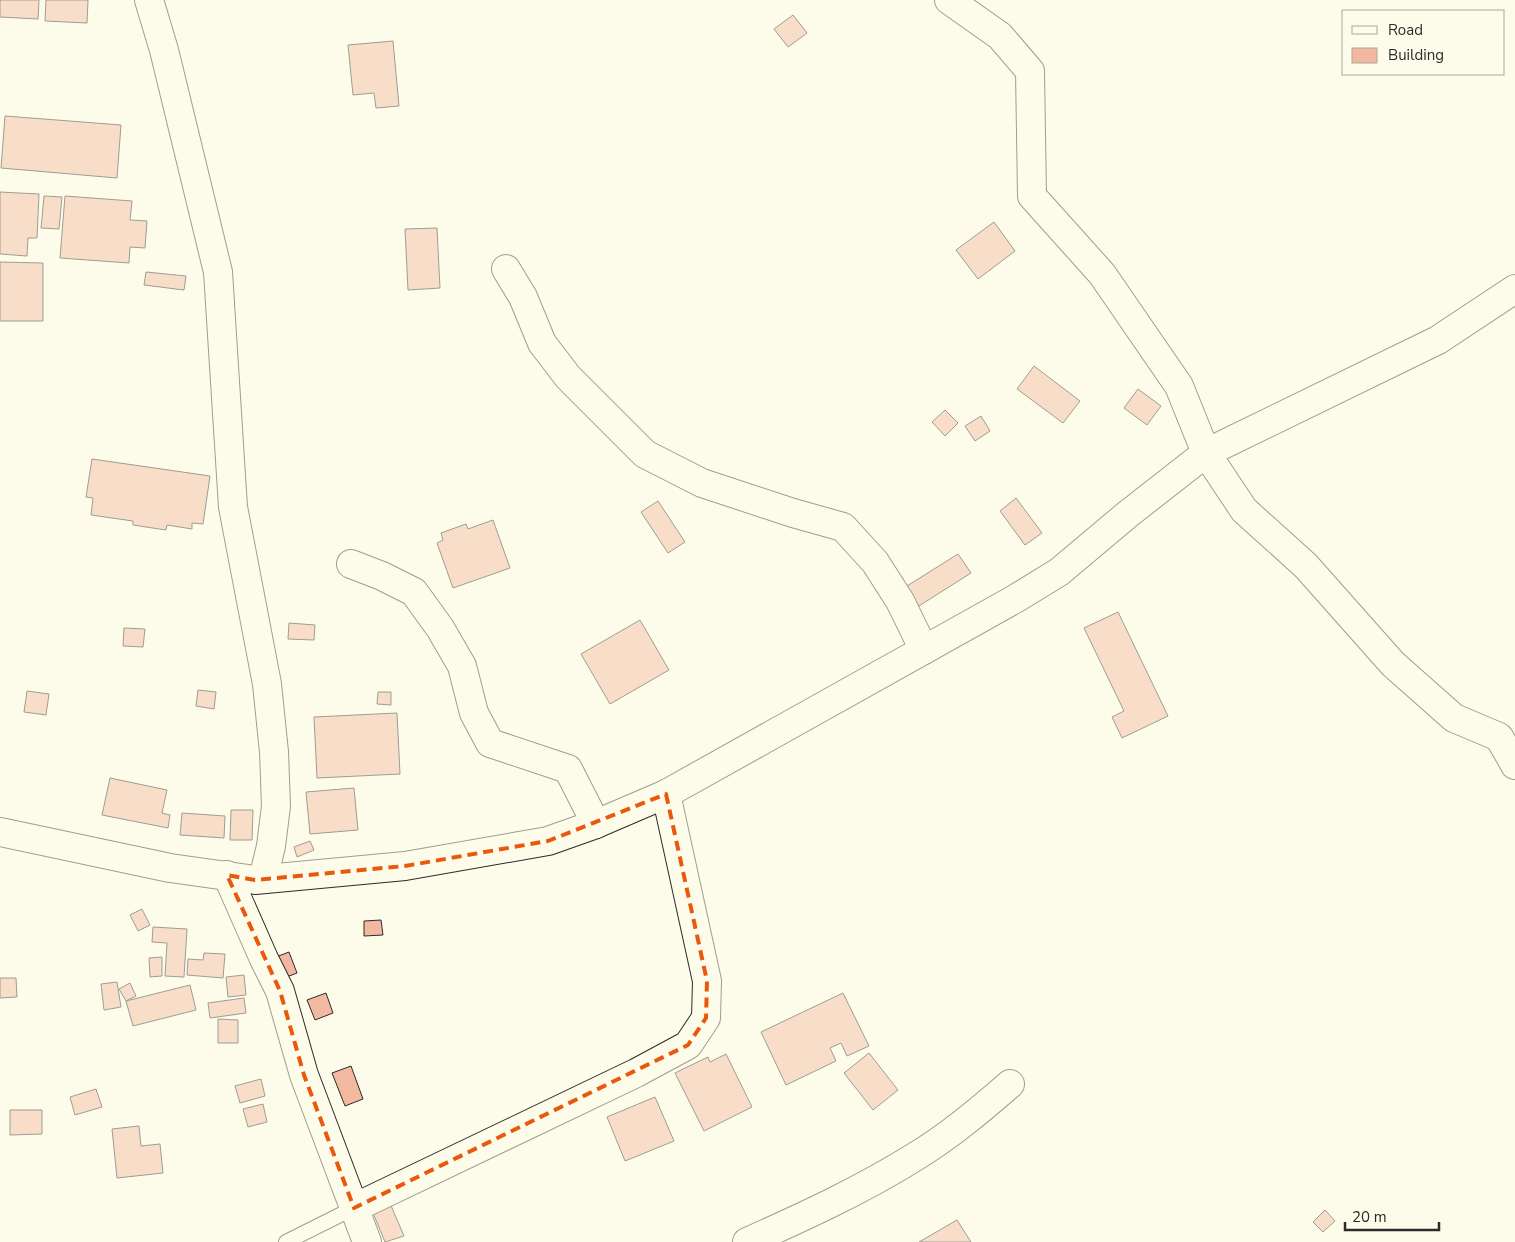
<svg xmlns="http://www.w3.org/2000/svg" width="1515" height="1242" viewBox="0 0 1515 1242" font-family="'Nunito Sans',sans-serif">
<style>
.building{fill:#f2b8a0;stroke:#2b2b2b}
.lines{fill:none;stroke-linecap:round;stroke-linejoin:round}
.service-casing{stroke:#2b2b2b;stroke-width:16}
.minor-casing{stroke:#2b2b2b;stroke-width:30}
.tertiary-casing{stroke:#2b2b2b;stroke-width:30}
.service{stroke:#fdfbea;stroke-width:14}
.minor{stroke:#fdfbea;stroke-width:28}
.tertiary{stroke:#fdfbea;stroke-width:28}
.marked{fill:none;stroke:#e8590c;stroke-width:4;stroke-dasharray:10 6;stroke-linejoin:round}
</style>
<rect width="100%" height="100%" fill="#fdfbea"/>
<g class="building">
<path d="M0,0H39L38,19L0,17Z"/>
<path d="M46,0H88L87,23L45,21Z"/>
<path d="M793,15L807,33L788,47L774,29Z"/>
<path d="M393,41L399,106L376,108L374,93L353,95L348,45Z"/>
<path d="M5,116L121,125L117,178L1,168Z"/>
<path d="M0,192L39,194L37,238H28L27,256L0,254Z"/>
<path d="M44,196L62,197L59,229L41,228Z"/>
<path d="M65,196L132,201L130,220L147,221L145,248L130,247L129,263L60,258Z"/>
<path d="M994,222L1015,251L978,279L956,250Z"/>
<path d="M437,228L440,288L408,290L405,229Z"/>
<path d="M0,262L43,263V321H0Z"/>
<path d="M146,272L186,276L184,290L144,285Z"/>
<path d="M1034,366L1080,401L1063,423L1017,389Z"/>
<path d="M1138,389L1161,406L1147,425L1124,408Z"/>
<path d="M945,410L958,423L945,436L932,422Z"/>
<path d="M981,416L990,431L975,441L965,426Z"/>
<path d="M92,459L210,476L203,524L192,523V529L167,525L166,530L133,525V521L91,515L93,498L86,497Z"/>
<path d="M1016,498L1042,533L1025,545L1000,511Z"/>
<path d="M658,501L685,542L668,553L641,512Z"/>
<path d="M493,520L510,568L453,588L437,543L443,540L441,533L466,524L468,529Z"/>
<path d="M958,554L971,573L911,611L899,591Z"/>
<path d="M1118,612L1168,716L1122,738L1112,717L1124,711L1084,628Z"/>
<path d="M640,620L669,670L610,704L581,654Z"/>
<path d="M289,623L315,625L314,640L288,639Z"/>
<path d="M124,628L145,629L143,647L123,646Z"/>
<path d="M198,690L216,692L214,709L196,706Z"/>
<path d="M27,691L49,694L46,715L24,712Z"/>
<path d="M378,692H391V705L377,704Z"/>
<path d="M397,713L400,774L317,778L314,717Z"/>
<path d="M110,778L167,790L162,813L170,815L168,828L102,815Z"/>
<path d="M354,788L358,830L310,834L306,792Z"/>
<path d="M231,810H253L252,840H230Z"/>
<path d="M182,813L225,816L224,838L180,835Z"/>
<path d="M310,841L314,850L297,857L294,847Z"/>
<path d="M142,909L150,925L138,931L130,915Z"/>
<path d="M381,920L383,935L364,936V921Z"/>
<path d="M153,927L187,929L184,977L165,976L167,943L152,942Z"/>
<path d="M289,952L297,973L284,978L276,957Z"/>
<path d="M204,953L225,954L223,978L187,975L188,959L203,960Z"/>
<path d="M162,957V976L150,977L149,958Z"/>
<path d="M244,975L246,995L228,997L226,977Z"/>
<path d="M0,978H16L17,997L0,998Z"/>
<path d="M117,982L121,1007L104,1010L101,984Z"/>
<path d="M130,983L136,996L126,1001L119,989Z"/>
<path d="M190,985L196,1010L133,1026L126,1001Z"/>
<path d="M326,993L333,1013L315,1020L307,1000Z"/>
<path d="M843,993L869,1046L847,1056L841,1043L830,1048L836,1061L786,1085L761,1032Z"/>
<path d="M244,998L246,1013L210,1018L208,1003Z"/>
<path d="M218,1019L238,1020V1043H218Z"/>
<path d="M869,1053L898,1090L873,1110L844,1073Z"/>
<path d="M726,1054L752,1107L704,1131L675,1073L708,1057L710,1062Z"/>
<path d="M351,1066L363,1099L345,1106L332,1073Z"/>
<path d="M261,1079L265,1096L240,1103L235,1086Z"/>
<path d="M96,1089L102,1107L75,1115L70,1097Z"/>
<path d="M655,1097L674,1141L625,1161L607,1117Z"/>
<path d="M263,1104L267,1122L248,1127L243,1109Z"/>
<path d="M10,1110H42V1134L10,1135Z"/>
<path d="M139,1126L141,1146L160,1144L163,1173L117,1178L112,1129Z"/>
<path d="M389,1201L404,1236L385,1242L371,1208Z"/>
<path d="M1325,1210L1335,1221L1323,1232L1313,1222Z"/>
<path d="M957,1220L971,1242H919Z"/>
</g>
<g class="lines">
<defs>
<path id="service" d="M286,1242L354,1208"/>
<g id="minor">
<path d="M149,0L164,50L218,272L233,507L267,684L274,752L276,806L271,846L263,879"/>
<path d="M949,0L1000,36L1030,71L1032,196L1102,274L1179,386L1206,453L1244,510L1306,566L1393,664L1454,718L1499,737L1515,765"/>
<path d="M506,269L523,297L542,343L568,377L645,454L702,483L793,513L843,527L875,562L900,601L924,650"/>
<path d="M351,564L382,576L414,592L440,628L462,666L474,713L490,743L568,769L596,824"/>
<path d="M227,875L264,959L280,991L304,1075L367,1242"/>
<path d="M354,1208L636,1073L688,1045L706,1018L707,981L666,794"/>
<path d="M747,1242C803,1217 860,1191 913,1158C948,1137 979,1111 1010,1084"/>
</g>
<path id="tertiary" d="M0,832L170,868L255,880L405,866L548,841L596,824L666,794L1015,599L1059,572L1128,514L1206,453L1438,340L1515,289"/>
</defs>
<use href="#service" class="service-casing"/>
<use href="#minor" class="minor-casing"/>
<use href="#tertiary" class="tertiary-casing"/>
<use href="#service" class="service"/>
<use href="#minor" class="minor"/>
<use href="#tertiary" class="tertiary"/>
</g>
<path d="M0 0H1515V1242H0ZM666,794L707,981L706,1018L688,1045L354,1208L304,1075L280,991L227,875L255,880L405,866L548,841Z" fill="#fdfbea" fill-opacity=".55" fill-rule="evenodd"/>
<path class="marked" d="M666,794L707,981L706,1018L688,1045L354,1208L304,1075L280,991L227,875L255,880L405,866L548,841Z"/>
<rect x="1342" y="10" width="162" height="65" fill="#fdfbea" stroke="#a9a89e"/>
<rect x="1352" y="26" width="25" height="8" fill="#fdfbea" stroke="#a9a89e"/>
<text x="1388" y="35" font-size="15" fill="#2b2b2b">Road</text>
<rect x="1352" y="48" width="25" height="15" fill="#f2b8a0" stroke="#a9a89e"/>
<text x="1388" y="60" font-size="15" fill="#2b2b2b">Building</text>
<path d="M1345 1222v8h94v-8" fill="none" stroke="#2b2b2b" stroke-width="2.5"/>
<text x="1352" y="1222" font-size="15" fill="#2b2b2b" stroke="#fdfbea" stroke-width="4" paint-order="stroke">20 m</text>
</svg>
